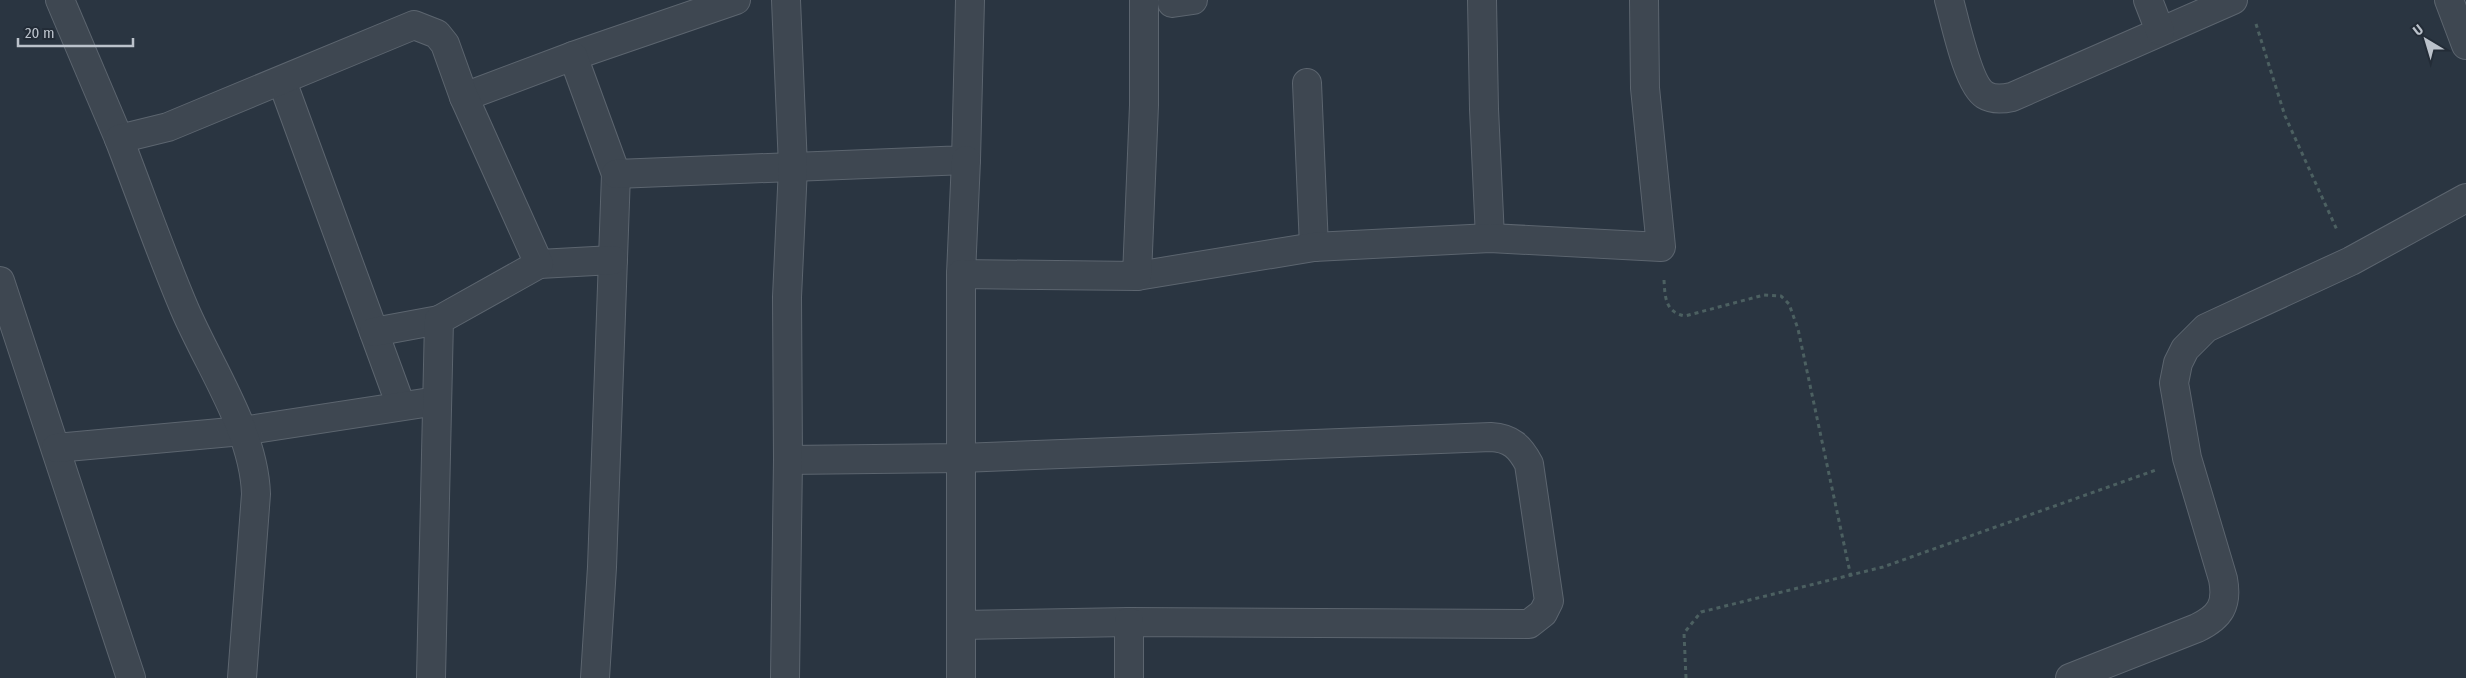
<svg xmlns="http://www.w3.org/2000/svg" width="2466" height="678" viewBox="0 0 2466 678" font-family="'Fira Sans Condensed',sans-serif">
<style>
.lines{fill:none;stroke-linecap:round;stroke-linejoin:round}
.minor-casing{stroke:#5c656f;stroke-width:30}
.path{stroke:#4c6061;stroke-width:3;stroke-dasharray:4 4;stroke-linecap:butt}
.minor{stroke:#3e4751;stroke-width:28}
</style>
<rect width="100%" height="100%" fill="#2a3541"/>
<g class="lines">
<defs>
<g id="minor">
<path d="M60,0L119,139"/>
<path d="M1482,0L1484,109L1490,238"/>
<path d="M1949,0C1955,21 1968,85 1985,95C1993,100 2003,99 2012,97L2233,0"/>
<path d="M2148,0L2160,31"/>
<path d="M2449,0L2466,45"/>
<path d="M1172,3L1193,0"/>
<path d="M573,56L736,0"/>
<path d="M282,81L401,406"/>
<path d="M1307,83L1314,247"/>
<path d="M464,97L573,56L616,174L602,567L595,678"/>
<path d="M616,174L966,160L970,0"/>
<path d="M539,264L613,260"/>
<path d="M961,274L966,160"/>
<path d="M1137,276L1314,247L1490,238L1661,247L1645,88L1644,0"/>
<path d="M0,281L131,678"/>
<path d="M374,332L439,320"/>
<path d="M56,448L242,431L437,401"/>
<path d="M788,460L961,458L1491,437C1511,438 1520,447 1529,464L1549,601L1543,613L1529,624L1129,622L961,625"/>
<path d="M1129,622V678"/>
<path d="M242,678L256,494C254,431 210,368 185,310C161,254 141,196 119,139L168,127L414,25L437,34L445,44L464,97L539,264L439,320L431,678"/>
<path d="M785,678L788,460L787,297L793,167L786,0"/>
<path d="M961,678V274L1137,276L1144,105V0"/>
<path d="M2070,678L2197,628C2220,617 2228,605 2223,579L2187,458L2174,383L2178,363L2185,349L2206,328L2351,261L2466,198"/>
</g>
</defs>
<use href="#minor" class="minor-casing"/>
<g class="path">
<path d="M2256,24L2285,116L2337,230"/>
<path d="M1664,280C1665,297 1665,312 1685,316L1764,295L1781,296L1789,304L1798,329L1851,577"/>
<path d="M1686,678L1684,633L1701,612L1883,567L2156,470"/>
</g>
<use href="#minor" class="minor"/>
</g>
<g transform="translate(2426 40) rotate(322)" stroke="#232c37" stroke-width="4" paint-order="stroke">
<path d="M0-4L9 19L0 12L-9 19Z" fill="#bbc2cb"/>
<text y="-8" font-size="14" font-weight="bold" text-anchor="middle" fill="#bbc2cb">U</text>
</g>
<path d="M18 38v8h115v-8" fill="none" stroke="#bbc2cb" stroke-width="2.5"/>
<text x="25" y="38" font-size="15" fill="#bbc2cb" stroke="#232c37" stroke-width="4" paint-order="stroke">20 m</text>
</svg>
